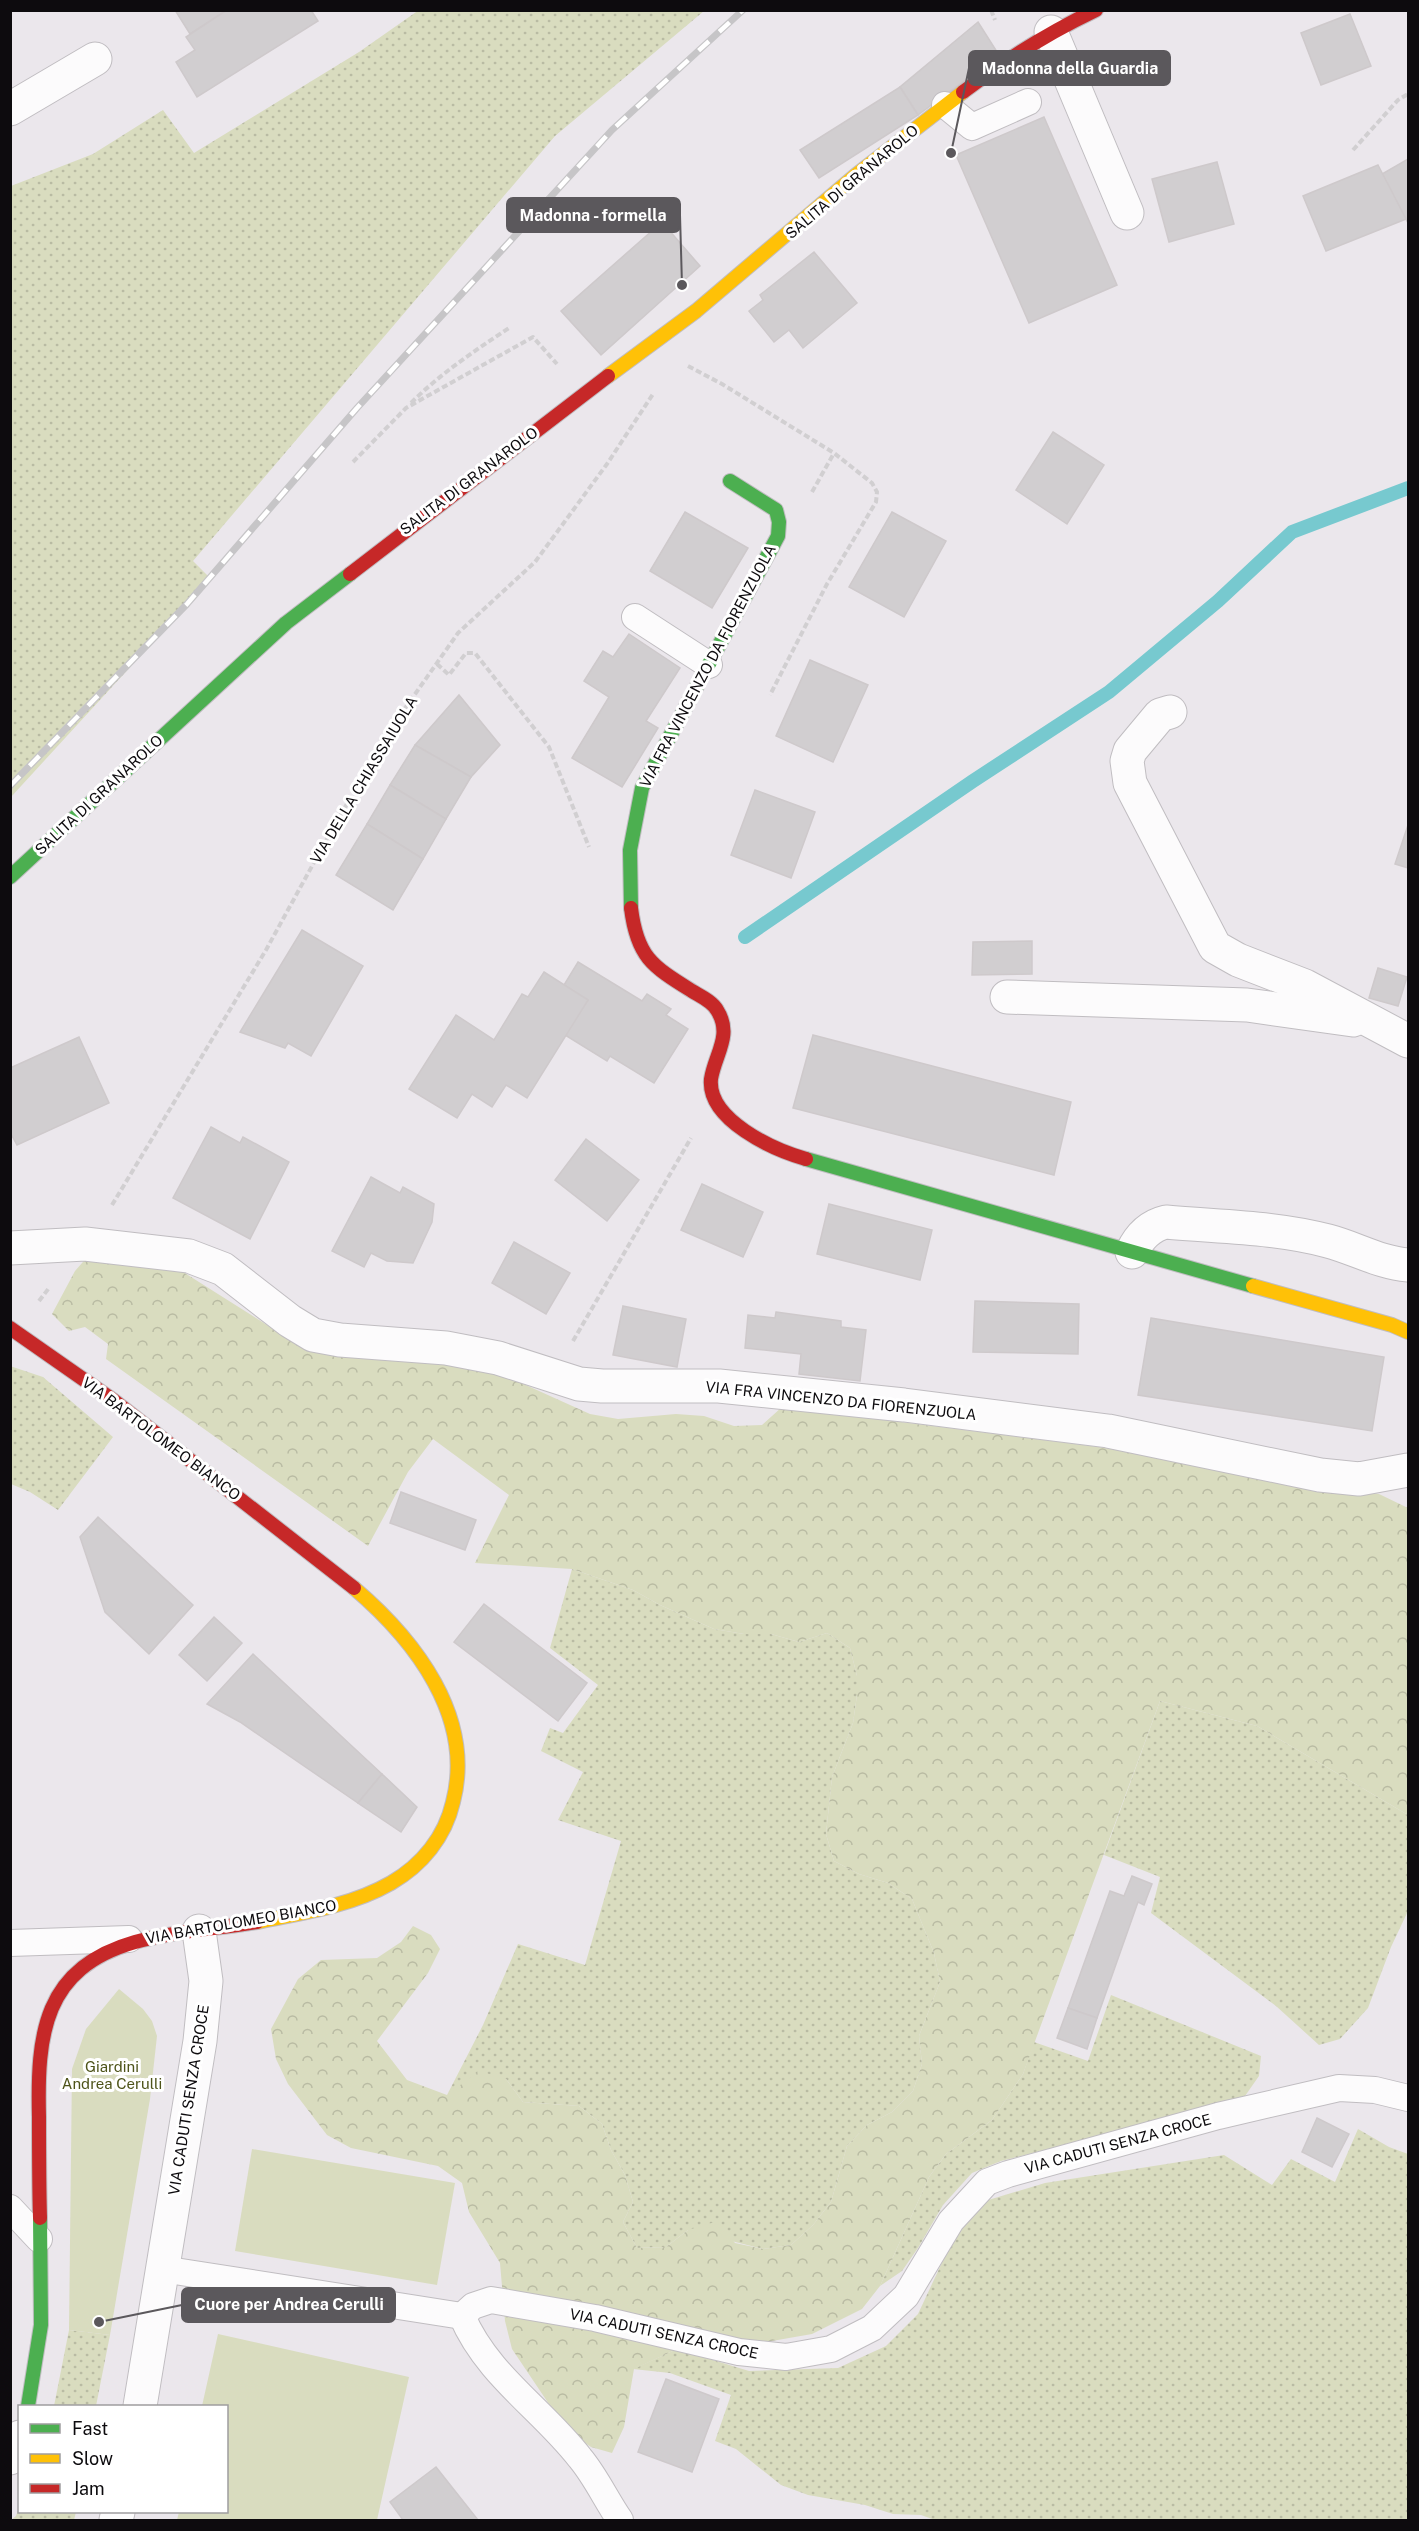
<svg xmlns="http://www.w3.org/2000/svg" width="1419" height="2531" viewBox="0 0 1419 2531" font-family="'Public Sans',sans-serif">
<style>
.grass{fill:url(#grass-dots)}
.forest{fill:url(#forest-crowns)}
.park{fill:#d9dcbf}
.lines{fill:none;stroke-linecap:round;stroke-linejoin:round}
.stream{stroke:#77c9cf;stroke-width:14}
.building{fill:#d1ced0;stroke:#cec9cb;stroke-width:1.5}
.lane-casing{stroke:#c0bdc1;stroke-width:28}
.street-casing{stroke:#c0bdc1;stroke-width:35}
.fast-casing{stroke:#c0bdc1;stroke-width:16}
.slow-casing{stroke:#c0bdc1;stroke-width:16}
.jam-casing{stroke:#c0bdc1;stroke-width:16}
.path{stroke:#d1cfd1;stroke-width:4;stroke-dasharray:6 3;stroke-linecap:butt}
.lane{stroke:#fcfbfc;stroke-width:26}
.street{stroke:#fcfbfc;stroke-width:33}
.fast{stroke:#4caf50;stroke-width:14}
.slow{stroke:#ffc107;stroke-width:14}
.jam{stroke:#c62828;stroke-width:14}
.rail-casing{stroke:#c6c5c7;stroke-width:7}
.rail{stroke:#fff;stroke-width:4.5;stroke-dasharray:14;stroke-linecap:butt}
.labels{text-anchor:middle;stroke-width:6;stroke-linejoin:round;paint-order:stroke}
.street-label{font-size:15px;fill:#0d0b0e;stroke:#fff}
.park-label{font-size:15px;fill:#4e541a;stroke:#fff}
.leader{fill:none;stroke:#5b585c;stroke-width:2}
.callout-dot{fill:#5b585c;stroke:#fff;stroke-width:2}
.callout{fill:#5b585c;stroke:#5b585c;stroke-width:2}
.callout-label{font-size:16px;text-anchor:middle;font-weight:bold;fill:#fff}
</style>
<defs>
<pattern id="grass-dots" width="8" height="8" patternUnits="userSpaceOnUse" patternTransform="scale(1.5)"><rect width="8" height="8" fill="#d9dcbf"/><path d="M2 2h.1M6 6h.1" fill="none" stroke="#b9bba3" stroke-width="1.8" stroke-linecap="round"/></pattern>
<pattern id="forest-crowns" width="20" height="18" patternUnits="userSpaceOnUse" patternTransform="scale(1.5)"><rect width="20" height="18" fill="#d9dcbf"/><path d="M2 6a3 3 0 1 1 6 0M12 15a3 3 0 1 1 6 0" fill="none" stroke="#b9bba3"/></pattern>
</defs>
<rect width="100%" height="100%" fill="#ebe7ec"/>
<g class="grass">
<path d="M419,10L704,11L555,136L193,561L211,579L11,797V186L93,154L163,110L194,153L359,52Z"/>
<path d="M10,1366L43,1377L113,1437L58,1510L30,1492L11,1484Z"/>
<path d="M572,1569L633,1590L660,1605L714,1629L744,1634H771L799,1642L827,1633L850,1648L857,1676V1695L853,1723L832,1777L826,1834L834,1861L859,1874L888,1883L912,1899L934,1953L940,1982L919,2036L922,2064L913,2091L892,2112L867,2125L847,2146L831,2202L813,2225L791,2245L763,2249L688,2230L666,2247L637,2248L623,2222L633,2202L625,2175L611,2150L602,2124L579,2106L523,2102L506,2079L447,2095L483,2025L518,1944L585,1965L621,1841L558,1820L583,1772L541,1751L550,1728L563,1733L598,1685L550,1648Z"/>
<path d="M1160,1701L1257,1726L1408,1815V1911L1391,1947L1368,2008L1340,2039L1319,2045L1276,2006L1151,1913L1160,1877L1104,1855Z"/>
<path d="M1111,1995L1261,2056L1259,2076L1245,2096L1211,2108L1001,2161L972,2173L943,2205L918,2248L902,2271L880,2286L929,2177L946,2154L992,2120L1023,2074L1034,2042L1088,2061Z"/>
<path d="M1358,2129L1389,2147L1408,2154V2520H935L921,2515L893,2514L865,2505L808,2495L781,2485L736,2449L715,2441L731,2395L670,2373L633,2369L677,2349L749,2371L838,2368L886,2346L918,2314L960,2224L985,2201L1045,2183L1224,2155L1272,2185L1291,2159L1335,2182Z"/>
<path d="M69,2330L110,2335L96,2406H54Z"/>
<path d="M19,2507L20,2512H76L74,2520H11L16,2516Z"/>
</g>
<path class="forest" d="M89,1255L180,1270L289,1339L470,1360L590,1414L618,1419L676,1414L704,1416L734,1426L762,1425L782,1407L1099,1447L1379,1494L1408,1508V1815L1257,1726L1160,1701L1023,2074L992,2120L946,2154L929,2177L880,2286L862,2309L812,2334L755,2344L677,2349L634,2369L624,2427L612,2453L591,2447L567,2431L512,2349L505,2321L500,2263L469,2212L462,2183L438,2166L351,2148L327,2135L288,2084L276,2059L271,2029L298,1979L321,1960L377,1958L401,1942L413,1926L431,1935L440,1949L428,1973L377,2041L407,2080L447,2095L479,2071L506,2079L523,2102L579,2106L602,2124L611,2150L625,2175L633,2202L623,2222L637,2248L666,2247L688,2230L718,2221L735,2243L763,2249L791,2245L813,2225L831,2202L847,2146L867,2125L892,2112L913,2091L922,2064L919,2036L940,1982L934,1953L912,1899L888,1883L859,1874L834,1861L826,1834L832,1777L853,1723L857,1695V1676L850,1648L827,1633L799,1642L771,1634H744L714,1629L660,1605L633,1590L572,1569L475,1563L509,1495L433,1439L408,1472L368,1546L106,1359L108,1344L85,1327L69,1331L52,1314L75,1271Z"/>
<g class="park">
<path d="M119,1989L143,2009L152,2021L157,2036L150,2099L110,2335L69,2330L72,2069L86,2029Z"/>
<path d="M252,2149L455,2183L437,2285L235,2251Z"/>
<path d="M218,2334L409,2377L377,2520H177L179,2512H226V2406H202Z"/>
</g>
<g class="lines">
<path class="stream" d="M745,937L973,781L1109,692L1218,601L1292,532L1408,488"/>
</g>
<g class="building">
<path d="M175,10H227L190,34Z"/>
<path d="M227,10H311L318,21L197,97L176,62L195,50L186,37Z"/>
<path d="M1350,14L1371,66L1321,85L1301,33Z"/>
<path d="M978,22L999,55L918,115L900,87Z"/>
<path d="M900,87L918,115L819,178L800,150Z"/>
<path d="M1044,117L1117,285L1029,323L956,155Z"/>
<path d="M1408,159V223L1382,174Z"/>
<path d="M1217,162L1234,224L1169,242L1152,179Z"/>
<path d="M1378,165L1406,219L1326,251L1303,196Z"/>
<path d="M662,222L700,266L601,355L561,311Z"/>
<path d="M814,252L857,303L803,348L789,330L774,342L749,311L763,300L760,295Z"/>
<path d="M1053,432L1104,465L1067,524L1016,490Z"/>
<path d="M685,512L748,548L712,608L650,571Z"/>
<path d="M892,512L946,541L904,617L849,587Z"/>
<path d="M629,634L680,668L646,721L658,728L622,787L572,758L609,697L584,681L603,651L613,657Z"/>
<path d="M810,660L868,685L833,762L776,736Z"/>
<path d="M459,695L500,745L471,777L415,745Z"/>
<path d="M415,745L471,777L446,819L390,785Z"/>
<path d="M390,785L446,819L423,859L367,824Z"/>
<path d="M755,790L815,812L791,878L731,855Z"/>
<path d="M367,824L423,859L393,910L336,875Z"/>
<path d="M1408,825V868L1395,864Z"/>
<path d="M302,930L363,966L311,1056L288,1043L285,1048L240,1032Z"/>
<path d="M1032,941V974L972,975L973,942Z"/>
<path d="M578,962L642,1001L647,994L671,1009L666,1015L688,1029L654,1083L610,1056L607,1061L565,1035L588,1000L564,985Z"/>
<path d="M1378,968L1407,977L1398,1006L1369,998Z"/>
<path d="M544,972L588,1000L527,1098L506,1085L492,1107L472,1094L457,1118L409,1089L456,1015L494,1040L522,994L528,997Z"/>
<path d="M813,1035L1071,1102L1054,1175L793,1108Z"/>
<path d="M79,1037L109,1103L17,1145L10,1132V1068Z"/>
<path d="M211,1127L240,1143L243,1137L289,1162L250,1239L173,1198Z"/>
<path d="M586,1139L639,1180L607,1221L555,1180Z"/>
<path d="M371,1177L400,1193L403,1187L434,1204L432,1222L413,1263L387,1261L371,1253L364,1267L332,1251Z"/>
<path d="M702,1184L763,1212L743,1257L681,1230Z"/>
<path d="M829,1204L932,1230L920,1280L817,1254Z"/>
<path d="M514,1242L570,1273L546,1314L492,1283Z"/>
<path d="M975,1301L1079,1304L1078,1354L973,1352Z"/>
<path d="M623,1306L686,1319L677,1367L613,1355Z"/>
<path d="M776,1312L841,1321V1327L866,1330L860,1381L799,1374L801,1354L745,1348L748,1315L775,1318Z"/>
<path d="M1151,1318L1384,1357L1372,1431L1138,1395Z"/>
<path d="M401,1492L476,1520L465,1550L390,1523Z"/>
<path d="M98,1517L193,1605L149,1654L105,1612L80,1537Z"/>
<path d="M484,1604L587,1683L558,1721L454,1642Z"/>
<path d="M214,1617L242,1643L207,1681L179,1655Z"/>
<path d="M253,1654L382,1774L358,1803L240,1722L207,1704Z"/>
<path d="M382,1774L417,1807L401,1832L358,1803Z"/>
<path d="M1132,1876L1152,1884L1144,1905L1138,1902L1097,2018L1068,2008L1110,1891L1124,1896Z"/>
<path d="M1068,2008L1097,2018L1087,2049L1057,2038Z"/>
<path d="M1317,2118L1349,2134L1332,2167L1302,2152Z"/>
<path d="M666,2379L719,2399L692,2472L638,2452Z"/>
<path d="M436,2467L478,2520H403L390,2502Z"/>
</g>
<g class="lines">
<defs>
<g id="lane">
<path d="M945,105L972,127L1028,102"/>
<path d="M635,617L709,665"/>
<path d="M10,1943L129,1939"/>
<path d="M10,2208L39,2239"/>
<path d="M162,2269L462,2316"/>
<path d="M462,2316L473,2306L491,2300L595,2318L739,2352L786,2357L831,2349L872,2328L906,2296L951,2221L987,2182L1008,2174L1218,2116L1339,2088L1375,2090L1408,2098"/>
<path d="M462,2316C487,2375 542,2409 580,2458C596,2477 606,2500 620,2520"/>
</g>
<g id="street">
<path d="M1051,32L1127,213"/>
<path d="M10,109L95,59"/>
<path d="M1170,712L1160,715L1130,751L1127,761L1130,783L1215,947L1238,960L1305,986L1408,1041"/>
<path d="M1007,997L1247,1005L1353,1020"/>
<path d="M10,1248L85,1244L189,1256L223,1269L290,1321L313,1335L340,1340L446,1348L498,1358L579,1384L602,1386H719L904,1405L1108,1431L1320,1475L1359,1479L1408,1470"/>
<path d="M1132,1252C1139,1237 1149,1226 1166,1222C1220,1227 1276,1227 1328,1241C1355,1248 1380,1263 1408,1265"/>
<path d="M140,2406L200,2041L206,1981L199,1931"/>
<path d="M10,2458L20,2437"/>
<path d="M116,2520L118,2512"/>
</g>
<g id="fast">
<path d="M10,877L286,623L350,574"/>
<path d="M631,908L630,850L642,788L778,536L779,522L776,510L730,481"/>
<path d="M806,1159L1253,1286"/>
<path d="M28,2406L41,2325L40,2218"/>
</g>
<g id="slow">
<path d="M608,376L696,311L856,175L963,92"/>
<path d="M1253,1286L1392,1325L1408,1332"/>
<path d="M257,1922C302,1913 351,1906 391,1883C422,1865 445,1837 453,1802C475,1717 415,1640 354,1588"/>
</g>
<g id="jam">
<path d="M963,92C1005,60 1048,33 1096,10"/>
<path d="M350,574L608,376"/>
<path d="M631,908C637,957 652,966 692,991C700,996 712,1001 717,1010C733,1035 715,1054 711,1079C707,1120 774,1150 806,1159"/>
<path d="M10,1328L113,1400L354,1588"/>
<path d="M40,2218C39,2184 39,2150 39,2117C37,2035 43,1968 135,1942C174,1931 216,1929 257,1922"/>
</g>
</defs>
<use href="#lane" class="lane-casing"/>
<use href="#street" class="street-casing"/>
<use href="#fast" class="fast-casing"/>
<use href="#slow" class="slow-casing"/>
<use href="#jam" class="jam-casing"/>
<g class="path">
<path d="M991,10L995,20"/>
<path d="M1353,150L1398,100L1408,94"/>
<path d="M688,366L722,384L834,453L872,483L877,492L876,502L827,584L770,695"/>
<path d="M411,403C440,374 474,351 509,328"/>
<path d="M353,462L406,408L533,337L557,364"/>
<path d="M812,492L834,453"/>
<path d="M437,664L449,675L466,653H475L549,747L589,847"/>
<path d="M112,1205L266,950L334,826L394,724L458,633L535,562L607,464L653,394"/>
<path d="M39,1301L49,1288"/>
<path d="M573,1341L691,1138"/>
</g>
<use href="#lane" class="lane"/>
<use href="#street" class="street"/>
<use href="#fast" class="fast"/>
<use href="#slow" class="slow"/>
<use href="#jam" class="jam"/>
<defs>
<path id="rail" d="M10,786L187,604L357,408L612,130L743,10"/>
</defs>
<use href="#rail" class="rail-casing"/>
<use href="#rail" class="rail"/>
</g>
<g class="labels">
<g class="street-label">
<text transform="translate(852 182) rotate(-40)" y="5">SALITA DI GRANAROLO</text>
<text transform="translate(469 481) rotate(-37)" y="5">SALITA DI GRANAROLO</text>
<text transform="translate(708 666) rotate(-62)" y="5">VIA FRA VINCENZO DA FIORENZUOLA</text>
<text transform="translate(364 780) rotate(-59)" y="5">VIA DELLA CHIASSAIUOLA</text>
<text transform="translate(99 795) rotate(-43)" y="5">SALITA DI GRANAROLO</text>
<text transform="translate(841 1401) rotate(6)" y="5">VIA FRA VINCENZO DA FIORENZUOLA</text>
<text transform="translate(161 1439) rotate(37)" y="5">VIA BARTOLOMEO BIANCO</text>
<text transform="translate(241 1922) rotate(-10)" y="5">VIA BARTOLOMEO BIANCO</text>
<text transform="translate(189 2100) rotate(-81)" y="5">VIA CADUTI SENZA CROCE</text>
<text transform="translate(1118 2144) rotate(-15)" y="5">VIA CADUTI SENZA CROCE</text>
<text transform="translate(664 2334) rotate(12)" y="5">VIA CADUTI SENZA CROCE</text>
</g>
<g class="park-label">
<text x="112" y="2072">Giardini<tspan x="112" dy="17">Andrea Cerulli</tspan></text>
</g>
</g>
<path class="leader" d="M951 153L969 68M682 285L680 215M99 2322L182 2305"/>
<g class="callout-dot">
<circle cx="951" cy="153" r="6"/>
<circle cx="682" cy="285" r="6"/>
<circle cx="99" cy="2322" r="6"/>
</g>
<g class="callout">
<rect x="969" y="51" width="201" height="34" rx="6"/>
<rect x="507" y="198" width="173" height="34" rx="6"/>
<rect x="182" y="2288" width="213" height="34" rx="6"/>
</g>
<g class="callout-label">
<text x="1070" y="74">Madonna della Guardia</text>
<text x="593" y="221">Madonna - formella</text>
<text x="289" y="2310">Cuore per Andrea Cerulli</text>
</g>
<rect width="1419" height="2531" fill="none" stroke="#0d0b0e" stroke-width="24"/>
<rect x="18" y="2405" width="210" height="108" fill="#ffffff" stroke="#9e9d9f" stroke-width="1.5"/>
<rect x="30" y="2424" width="30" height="9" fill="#4caf50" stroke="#9e9d9f" stroke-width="1.5"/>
<text x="72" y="2435" font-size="18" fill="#0d0b0e">Fast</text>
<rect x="30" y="2454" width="30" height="9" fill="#ffc107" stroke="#9e9d9f" stroke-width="1.5"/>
<text x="72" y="2465" font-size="18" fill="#0d0b0e">Slow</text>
<rect x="30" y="2484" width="30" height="9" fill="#c62828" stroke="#9e9d9f" stroke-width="1.5"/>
<text x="72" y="2495" font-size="18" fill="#0d0b0e">Jam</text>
</svg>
